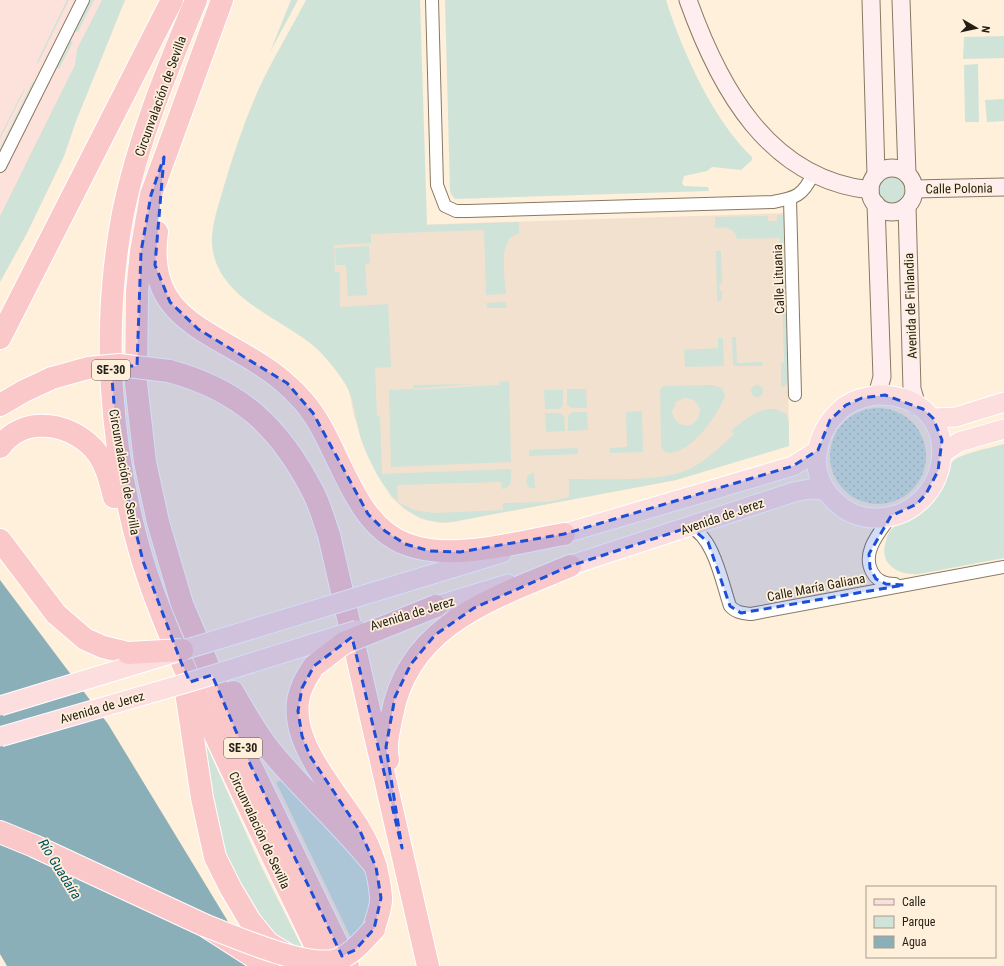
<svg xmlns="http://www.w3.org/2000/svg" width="1004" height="966" viewBox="0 0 1004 966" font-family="'Roboto Condensed',sans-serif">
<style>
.industrial{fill:#fce2db}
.medical{fill:#f3e1d0}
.green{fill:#d0e3d8;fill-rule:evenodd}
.garden{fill:url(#garden-dots)}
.water{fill:#8bafb9}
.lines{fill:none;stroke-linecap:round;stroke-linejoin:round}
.street-casing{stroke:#897962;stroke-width:14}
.secondary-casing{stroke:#897962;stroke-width:19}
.primary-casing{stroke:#fff;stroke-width:21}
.highway-casing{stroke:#fff;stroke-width:24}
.street{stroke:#fff;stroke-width:12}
.secondary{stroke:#feeeef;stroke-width:17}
.primary{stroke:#fddedf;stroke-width:19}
.highway{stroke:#fbc8ca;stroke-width:22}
.primary-bridge-casing{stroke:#fff;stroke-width:21;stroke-linecap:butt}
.highway-bridge-casing{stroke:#fff;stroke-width:24;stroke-linecap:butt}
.primary-bridge{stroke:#fddedf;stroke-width:19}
.highway-bridge{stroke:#fbc8ca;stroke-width:22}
.marked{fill:#1d4ed8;fill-opacity:0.2;stroke:#1d4ed8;stroke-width:3;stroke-dasharray:8 5;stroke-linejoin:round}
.labels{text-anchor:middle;stroke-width:3.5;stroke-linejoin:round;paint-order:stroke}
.shield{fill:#fef0db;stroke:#655d50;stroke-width:1}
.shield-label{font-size:12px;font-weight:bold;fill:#241e15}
.street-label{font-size:13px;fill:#241e15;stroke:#fef0db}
.water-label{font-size:14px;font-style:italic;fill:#00505f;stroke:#fef0db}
</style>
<defs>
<pattern id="garden-dots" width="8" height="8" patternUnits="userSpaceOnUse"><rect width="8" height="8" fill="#d0e3d8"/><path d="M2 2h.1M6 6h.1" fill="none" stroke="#b2c2b8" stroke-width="1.8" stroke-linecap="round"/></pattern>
</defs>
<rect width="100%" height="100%" fill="#fef0db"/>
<path class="industrial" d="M0,0H125L76,121L64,156L27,233L0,282Z"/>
<path class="medical" d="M786,213L789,446L676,480L452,522L441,523L421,519L404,509L391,497L369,457L354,416L318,228Z"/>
<g class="green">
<path d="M67,0H69L38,63L36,64Z"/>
<path d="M90,0H94L78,32L75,31Z"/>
<path d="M102,0H125L76,121L64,156L27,233L0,282V216L75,65L77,49Z"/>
<path d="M291,0H298L270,52Z"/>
<path d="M306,0H420L427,225L519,222V234C497,236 505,278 506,294L486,295L484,230L371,234V243L334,245L335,272H340V307L388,304L391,367L375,368L377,416H380L382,474L511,469V483L507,488L502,489L501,482L397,485L398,502L414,510L435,513L503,510V503L548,502L569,497V479C599,479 659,482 685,471C704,463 719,448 734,434L731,431C745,419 768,399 787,415L789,424V446L676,480L452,522C403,527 376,480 361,439C356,423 355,406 349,391C342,376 323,353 310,343C274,315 216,296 212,244C211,225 219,204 224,186C233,155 244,123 257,93C271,61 290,31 306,0Z"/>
<path d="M445,0H666C682,51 713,120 752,157V160L741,170L712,167L707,171L684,176L682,183L684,186L708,187L709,191L455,199L451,194L450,190Z"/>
<path d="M1004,36V58L963,59L964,37Z"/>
<path d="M70,41L73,42L59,69L56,68Z"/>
<path d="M978,64L979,122H965L964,65Z"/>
<path d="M33,81L34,84L0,152V148Z"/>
<path d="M24,89H25L0,139V136Z"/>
<path d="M1004,99V121L987,122L985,100Z"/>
<circle cx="892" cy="190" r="14"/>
<path d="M777,215H783L788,382L784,387L781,386V363L784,362L780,238L737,239C734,227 726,227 715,228V217L768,216V221H777Z"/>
<path d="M369,246L370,263L365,264L367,295L348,296L346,265H336L335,248Z"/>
<path d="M716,251H721L722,284L719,283L720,291L722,290V298L720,301H717Z"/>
<path d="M506,302L507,308H487L486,303Z"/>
<path d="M736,337L737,363L762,362L763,366H733L732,337Z"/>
<path d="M718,338H723L724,366L685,367L684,350L718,348Z"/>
<path d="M509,381L511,462L391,467L389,390L413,389V385L473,384L414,389V390L497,385L499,386V382Z"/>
<circle cx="757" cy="391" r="6"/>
<path d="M712,385L722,388L725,395C720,413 688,459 665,452L661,446L660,389L664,386ZM685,398L694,400L700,408C701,429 676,432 672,412L676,402Z"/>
<path d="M567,389H586L587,408H572L567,405Z"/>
<path d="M544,390H563V405L560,409H545Z"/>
<path d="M642,411L643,452L610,453V448L627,447L626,412Z"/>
<path d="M572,412H587L588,430L568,431V416Z"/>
<path d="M545,413H560L564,416L565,431L546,432Z"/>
<path d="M1004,444V558L919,574C898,576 878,564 886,541C887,537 888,533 891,530C903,516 924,513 935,498C943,488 943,472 952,462C961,453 991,448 1004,444Z"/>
<path d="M578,448V454L529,456V450Z"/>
<path d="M534,472L535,489L528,487L526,481L528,475Z"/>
<path d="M200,731L261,866L306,955L274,941L223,857Z"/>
<path d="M282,780L365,865L373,893L365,929L352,940L276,782Z"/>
</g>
<circle class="garden" cx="878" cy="456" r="48"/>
<path class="water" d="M0,580L108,724L255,966H7L0,954Z"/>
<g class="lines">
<defs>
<g id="street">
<path d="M432,0L437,185L445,206L456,211H468L773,202C795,198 803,196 813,174"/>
<path d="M0,166L83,0"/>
<path d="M790,199L795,395"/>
<path d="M891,516C880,532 861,552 872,572C877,581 884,584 895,584"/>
<path d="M690,527C714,537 722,583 730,606C736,613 743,613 751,614L1004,567"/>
</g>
<g id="secondary">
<path d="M688,0C719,87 768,179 870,190"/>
<path d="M871,0L876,175"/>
<path d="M901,0L907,174"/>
<circle cx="892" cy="190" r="22"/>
<path d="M914,189L1004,187"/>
<path d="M876,204L882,377L877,395"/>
<path d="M907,206L912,389L917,406"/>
</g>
<g id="primary">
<path d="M877,395C973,394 954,520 874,518C859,518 844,511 834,500C805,472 815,429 845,406C855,399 866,397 877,395Z"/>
<path d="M933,418L956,417L1004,402"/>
<path d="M943,453L959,442L1004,429"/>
<path d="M549,538L793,466L818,450"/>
<path d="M556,570L794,492L809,489L824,490"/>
<path d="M400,584L502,553"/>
<path d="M436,606L508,584"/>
</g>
<g id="highway">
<path d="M196,0C167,70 138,139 123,213C101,328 109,447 142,559C161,621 190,680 217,739C252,815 289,890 325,966"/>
<path d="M222,0L151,195L141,252L137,291L136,383L145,462L158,522L182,604L250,764L348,966"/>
<path d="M157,232C145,315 204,328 261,365C277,375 291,387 304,402C340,443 350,523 406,544C452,562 516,542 564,534"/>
<path d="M0,338L172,0"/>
<path d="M169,371C240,390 280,427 313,492C320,505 324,521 329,535L428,966"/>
<path d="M0,405L24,391L52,378"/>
<path d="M0,447C24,413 75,423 98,454C107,467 110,482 114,497"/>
<path d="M0,540L56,614L85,639L103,647L128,653"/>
<path d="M314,666C310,672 305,679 302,687C281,736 337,791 360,830C372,850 379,873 381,897C382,907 376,919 374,929"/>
<path d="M186,692L202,798L215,857L231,889L250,921L268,943L286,954"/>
<path d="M233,692C244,711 255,731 269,749C302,790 343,825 376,867"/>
<path d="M388,760C385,744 389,730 392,715C409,623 495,598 570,566"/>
<path d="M0,832L34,846L204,925L268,966"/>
</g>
</defs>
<use href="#street" class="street-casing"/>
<use href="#secondary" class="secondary-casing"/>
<use href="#primary" class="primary-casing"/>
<use href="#highway" class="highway-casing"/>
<use href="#street" class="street"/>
<use href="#secondary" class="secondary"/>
<use href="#primary" class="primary"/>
<use href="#highway" class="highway"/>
<defs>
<g id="primary-bridge">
<path d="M0,706L400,584"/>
<path d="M0,737L193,681L357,630"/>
</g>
<g id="highway-bridge">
<path d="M52,378L88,368L119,365L169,371"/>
<path d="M128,653L182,650"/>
<path d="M314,666L344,643L436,606"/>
<path d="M204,925C235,937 301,966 333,961C351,956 362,942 374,929"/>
</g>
</defs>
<use href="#primary-bridge" class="primary-bridge-casing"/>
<use href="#highway-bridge" class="highway-bridge-casing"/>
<use href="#primary-bridge" class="primary-bridge"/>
<use href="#highway-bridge" class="highway-bridge"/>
</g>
<path class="marked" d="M164,157L155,265L170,302L198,329L287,383L313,413L368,514L385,531L405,544L430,551L460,552L564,534L793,466L818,450L830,420L846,405L862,398L885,395L923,409L933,418L942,440L938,471L926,494L917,504L891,516L869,554L870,568L876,579L886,584L904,585L741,613L730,606L708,542L690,527L570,566L474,608L435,635L411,664L395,697L386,747L402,848L352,637L314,666L302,688L298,711L302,736L310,756L360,831L376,867L381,898L374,929L355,950L342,956L250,764L212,675L190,682L181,662L143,561L126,492L117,441L111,366H137L141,252L151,195Z"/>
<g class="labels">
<g class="shield">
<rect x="92" y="360" width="38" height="20" rx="3"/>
<rect x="224" y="738" width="38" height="20" rx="3"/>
</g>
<g class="shield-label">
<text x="111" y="374">SE-30</text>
<text x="243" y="752">SE-30</text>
</g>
<g class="street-label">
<text transform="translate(160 96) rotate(-70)" y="5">Circunvalación de Sevilla</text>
<text transform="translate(959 188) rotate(-1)" y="5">Calle Polonia</text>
<text transform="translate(778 279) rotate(-92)" y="5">Calle Lituania</text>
<text transform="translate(910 306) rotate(-92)" y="5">Avenida de Finlandia</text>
<text transform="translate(125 472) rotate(80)" y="5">Circunvalación de Sevilla</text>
<text transform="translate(722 516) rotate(-19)" y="5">Avenida de Jerez</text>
<text transform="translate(816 587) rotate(-11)" y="5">Calle María Galiana</text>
<text transform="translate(412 613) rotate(-17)" y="5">Avenida de Jerez</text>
<text transform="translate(102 707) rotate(-16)" y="5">Avenida de Jerez</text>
<text transform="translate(260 830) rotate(65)" y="5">Circunvalación de Sevilla</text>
</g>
<g class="water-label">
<text transform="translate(60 869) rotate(58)" y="5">Río Guadaíra</text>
</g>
</g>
<rect x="866" y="886" width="130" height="72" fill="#fef0db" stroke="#a79c8c"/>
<rect x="874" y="899" width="20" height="6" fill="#fddedf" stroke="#a79c8c"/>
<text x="902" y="906" font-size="12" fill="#241e15">Calle</text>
<rect x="874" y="916" width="20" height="12" fill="#d0e3d8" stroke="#a79c8c"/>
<text x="902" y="926" font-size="12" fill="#241e15">Parque</text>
<rect x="874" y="936" width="20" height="12" fill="#8bafb9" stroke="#a79c8c"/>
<text x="902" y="946" font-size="12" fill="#241e15">Agua</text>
<g transform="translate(976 28) rotate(99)" stroke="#fef0db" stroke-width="3" paint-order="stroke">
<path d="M0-3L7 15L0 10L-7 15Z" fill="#241e15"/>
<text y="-6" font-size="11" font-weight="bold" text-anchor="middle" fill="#241e15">N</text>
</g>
</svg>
